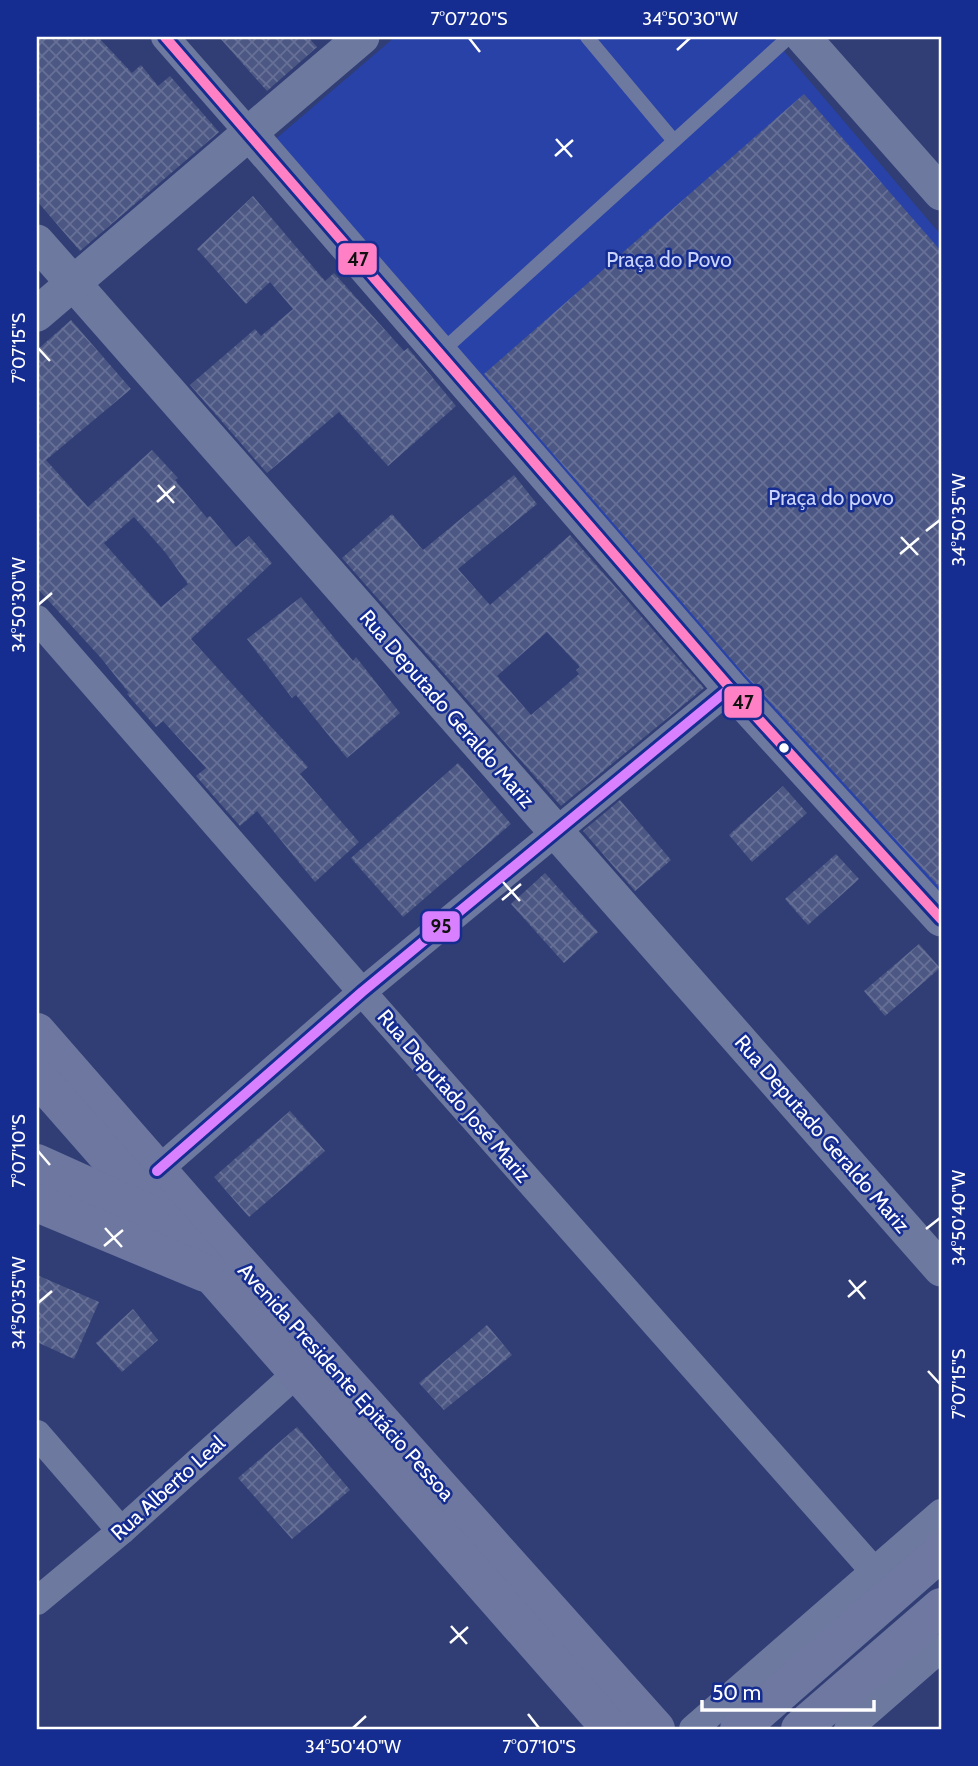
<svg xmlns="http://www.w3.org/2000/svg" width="978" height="1766" viewBox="0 0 978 1766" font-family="Cabin,sans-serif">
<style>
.park{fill:#2842a8}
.building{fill:url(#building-cross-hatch);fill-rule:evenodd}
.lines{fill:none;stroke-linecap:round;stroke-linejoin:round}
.service{stroke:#6e79a0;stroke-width:14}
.minor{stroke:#6e79a0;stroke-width:28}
.tertiary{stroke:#6e79a0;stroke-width:35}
.primary{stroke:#6d77a0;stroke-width:38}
.trunk{stroke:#6e78a0;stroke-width:38}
.bus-1-casing{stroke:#152c91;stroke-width:16}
.bus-2-casing{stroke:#152c91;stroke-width:16}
.bus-1{stroke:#ff80c5;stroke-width:10}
.bus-2{stroke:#d880ff;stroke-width:10}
.ticks{fill:none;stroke:#fff;stroke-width:2.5}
.bus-dot{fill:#fff;stroke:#152c91;stroke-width:2.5}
.labels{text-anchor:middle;stroke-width:5;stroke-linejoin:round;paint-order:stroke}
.park-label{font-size:21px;fill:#cad4fc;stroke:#152c91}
.street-label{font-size:21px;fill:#fff;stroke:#152c91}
.line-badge{stroke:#152c91;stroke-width:2.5}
.pale-badge-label{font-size:19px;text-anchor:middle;font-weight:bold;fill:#111}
.neatline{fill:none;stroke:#fff;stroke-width:2.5}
.ticks-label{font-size:18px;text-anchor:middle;fill:#fff}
</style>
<defs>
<pattern id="building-cross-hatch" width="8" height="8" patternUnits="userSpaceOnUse" patternTransform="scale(1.75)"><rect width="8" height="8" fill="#4c5783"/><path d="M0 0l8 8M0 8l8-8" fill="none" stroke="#677096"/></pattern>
</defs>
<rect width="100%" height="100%" fill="#313e75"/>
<path class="park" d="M395,37H772L941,235V908L271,143Z"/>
<g class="building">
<path d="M37,37H98L132,73L141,65L158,86L170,76L219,132L80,251L37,201Z"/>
<path d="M219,37H308L317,47L267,91Z"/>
<path d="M804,94L941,251V889L745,675L484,374Z"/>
<path d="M253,196L325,281L334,273L404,351L408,348L456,406L388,466L339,412L267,473L190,385L255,329L261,336L293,309L270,282L246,304L197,249Z"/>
<path d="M71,320L131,389L46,460L88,507L152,450L178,478L175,480L207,518L210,516L236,547L249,536L272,563L191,639L308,767L300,774L359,842L315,882L257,811L240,826L196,776L206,768L163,721L156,727L127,694L129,693L101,658L37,588V350ZM134,517L165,552L188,584L161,607L104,543Z"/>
<path d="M514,475L537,504L458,569L490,605L570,535L704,688L561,806L342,558L392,514L423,550ZM547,632L580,667L576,670L579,674L531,715L497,676Z"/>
<path d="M301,597L353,661L356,657L400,713L347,758L296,695L292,698L247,639Z"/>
<path d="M458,763L511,824L403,917L351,858Z"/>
<path d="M783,786L807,813L752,862L729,835Z"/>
<path d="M620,800L671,860L635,891L583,831Z"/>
<path d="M836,854L859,879L808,925L785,899Z"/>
<path d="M545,873L598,932L564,963L511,904Z"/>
<path d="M919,944L940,968L885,1016L864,991Z"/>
<path d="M290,1111L325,1151L249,1217L214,1177Z"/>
<path d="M37,1275L99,1302L74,1359L37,1342Z"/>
<path d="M133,1309L158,1340L122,1372L96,1343Z"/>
<path d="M487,1325L512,1355L444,1410L419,1383Z"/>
<path d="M297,1427L350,1490L292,1539L238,1478Z"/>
</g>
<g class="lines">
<g class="service">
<path d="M587,37L674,141"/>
<path d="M441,352L789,37"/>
</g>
<g class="minor">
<path d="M165,37L250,134"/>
<path d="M37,619L362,992L874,1571"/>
<path d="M157,1171L362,992L730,688"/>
<path d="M37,1434L121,1531"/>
<path d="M37,1601L121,1531L297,1373"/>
<path d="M693,1729L941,1513"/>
<path d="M848,1729L941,1648"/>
</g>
<g class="tertiary">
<path d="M803,37L941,193"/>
<path d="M250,134L730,688L941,919"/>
<path d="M37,242L941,1269"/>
<path d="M37,314L362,37"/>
</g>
<g class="primary">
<path d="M37,1032L210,1230L656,1729"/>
<path d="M37,1076L611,1729"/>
<path d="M37,1163L150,1214"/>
<path d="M37,1203L205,1273"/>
</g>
<g class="trunk">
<path d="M739,1729L941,1552"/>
<path d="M800,1729L941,1607"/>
</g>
<defs>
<path id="bus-1" d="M165,37L730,688L941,919"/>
<path id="bus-2" d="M157,1171L362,992L730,688"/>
</defs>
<use href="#bus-1" class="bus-1-casing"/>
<use href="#bus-2" class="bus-2-casing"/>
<use href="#bus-1" class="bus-1"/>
<use href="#bus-2" class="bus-2"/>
</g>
<path class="ticks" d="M469,38L480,52M677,50L690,38M556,139L572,157M555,156L573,140M38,348L50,361M158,485L174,503M157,502L175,486M926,531L940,520M901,537L918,555M900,554L919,538M38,605L52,593M503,882L520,901M502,900L521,884M38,1151L50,1165M105,1228L122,1247M926,1229L940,1218M104,1246L123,1230M849,1280L865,1299M848,1297L866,1281M38,1303L52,1291M928,1371L940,1384M451,1626L467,1644M450,1643L468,1627M528,1714L539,1728M353,1728L366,1716"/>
<circle class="bus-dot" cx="784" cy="748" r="6"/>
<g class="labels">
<g class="park-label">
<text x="669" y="267">Praça do Povo</text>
<text x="831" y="505">Praça do povo</text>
</g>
<g class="street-label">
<text transform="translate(447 709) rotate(49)" y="7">Rua Deputado Geraldo Mariz</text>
<text transform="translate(454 1096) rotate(49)" y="7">Rua Deputado José Mariz</text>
<text transform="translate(822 1134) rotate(49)" y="7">Rua Deputado Geraldo Mariz</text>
<text transform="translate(346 1382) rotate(48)" y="7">Avenida Presidente Epitácio Pessoa</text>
<text transform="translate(168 1488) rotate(-42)" y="7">Rua Alberto Leal</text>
</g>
</g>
<g class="line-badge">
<rect x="337" y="242" width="41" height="34" rx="7" fill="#ff80c5"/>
<rect x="723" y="685" width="40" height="34" rx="7" fill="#ff80c5"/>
<rect x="421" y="910" width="40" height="33" rx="7" fill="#d880ff"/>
</g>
<g class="pale-badge-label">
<text x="358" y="266">47</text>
<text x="743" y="709">47</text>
<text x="441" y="933">95</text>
</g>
<rect width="978" height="1766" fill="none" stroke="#152c91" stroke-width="77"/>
<path d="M702 1700v10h172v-10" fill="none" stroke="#ffffff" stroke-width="3.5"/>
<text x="712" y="1700" font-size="21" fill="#ffffff" stroke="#152c91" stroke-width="5" paint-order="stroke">50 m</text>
<rect x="38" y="38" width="902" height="1690" class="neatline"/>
<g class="ticks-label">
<text x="469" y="25">7°07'20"S</text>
<text x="690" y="25">34°50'30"W</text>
<text transform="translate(19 348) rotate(-90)" y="6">7°07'15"S</text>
<text transform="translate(959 520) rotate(-90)" y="6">34°50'35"W</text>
<text transform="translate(19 605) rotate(-90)" y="6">34°50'30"W</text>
<text transform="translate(19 1151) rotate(-90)" y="6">7°07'10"S</text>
<text transform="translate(959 1218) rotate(-90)" y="6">34°50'40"W</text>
<text transform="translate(19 1303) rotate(-90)" y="6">34°50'35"W</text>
<text transform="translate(959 1384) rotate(-90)" y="6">7°07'15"S</text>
<text x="353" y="1753">34°50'40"W</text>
<text x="539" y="1753">7°07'10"S</text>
</g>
</svg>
